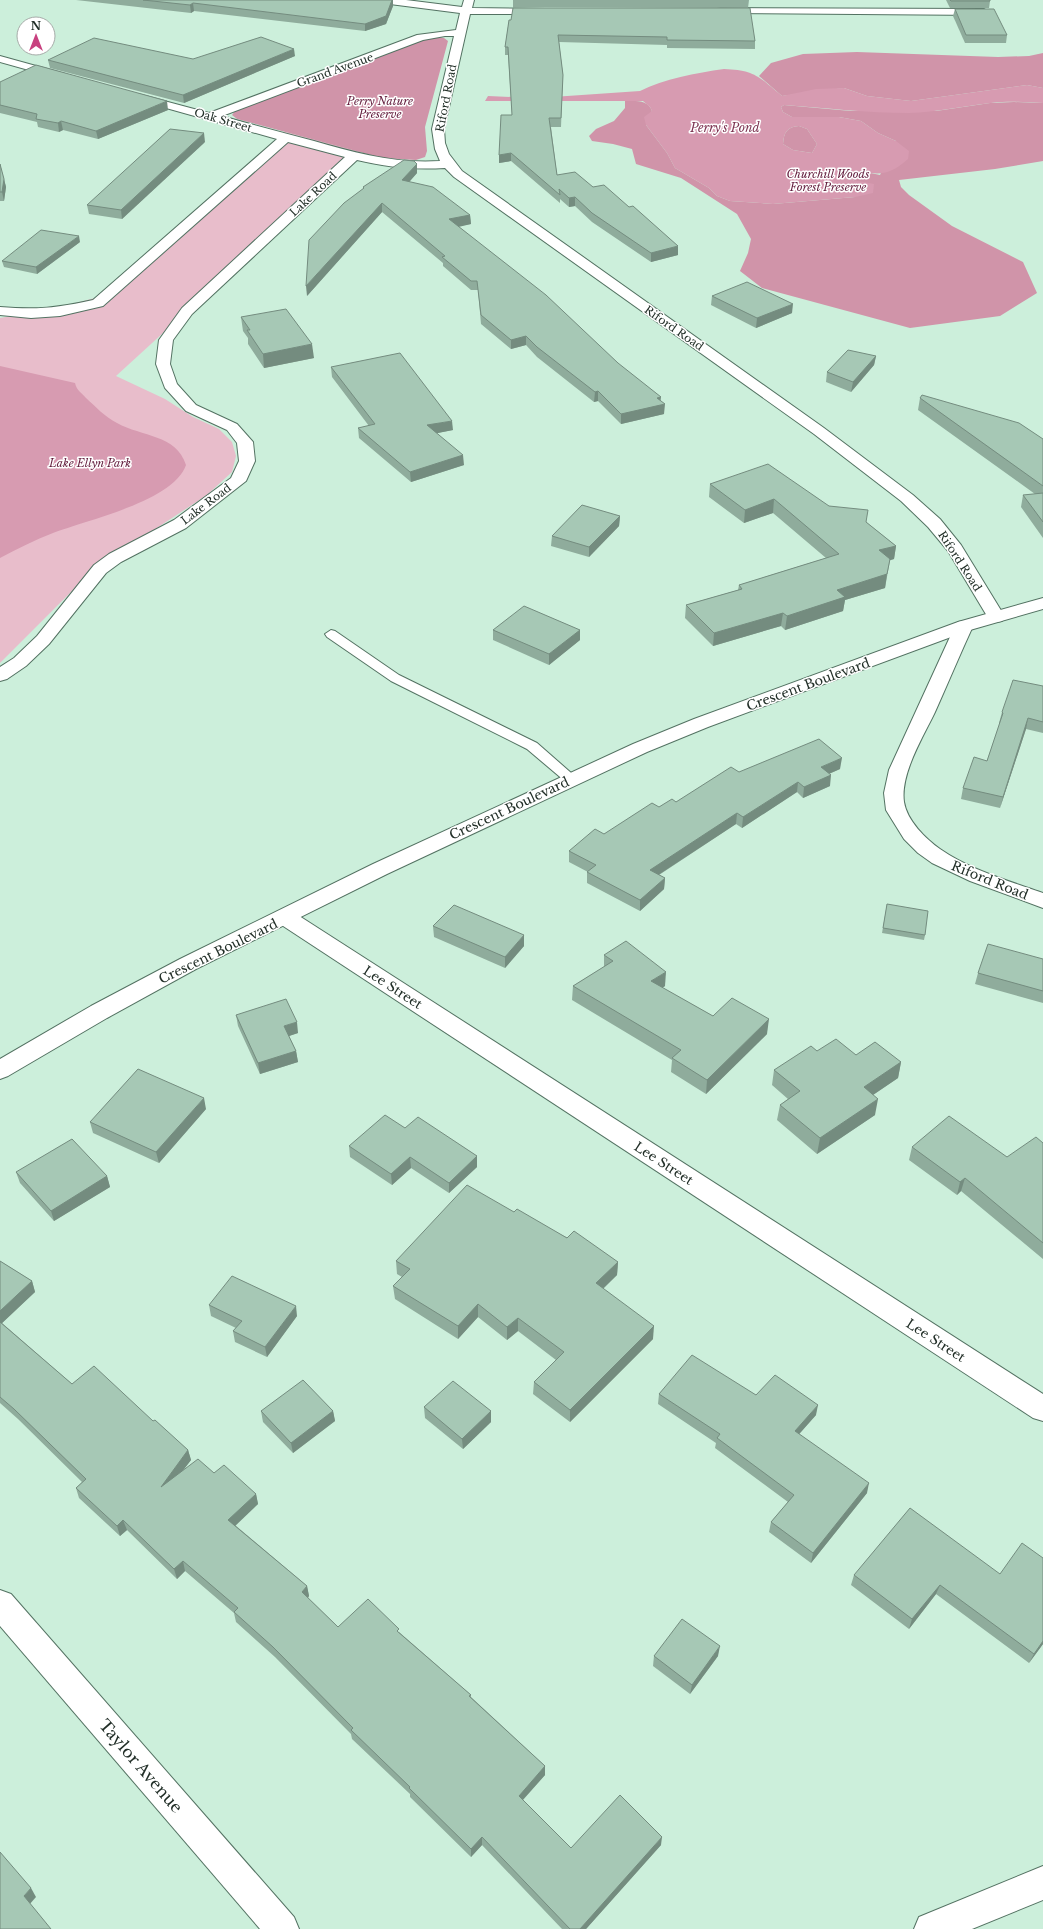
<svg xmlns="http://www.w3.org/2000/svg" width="1043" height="1929" viewBox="0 0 1043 1929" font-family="'Libre Baskerville',serif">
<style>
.green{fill:#e8bdcb}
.forest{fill:#d094a9}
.water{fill:#d79bb1;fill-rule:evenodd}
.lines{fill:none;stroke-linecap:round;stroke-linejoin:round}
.lane-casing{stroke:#537262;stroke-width:2}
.street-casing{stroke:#537262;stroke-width:2}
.secondary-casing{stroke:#537262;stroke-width:2}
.lane{fill:#fff;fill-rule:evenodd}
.street{fill:#fff;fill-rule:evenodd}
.secondary{fill:#fff;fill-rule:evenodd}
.wall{fill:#8fac9c}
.shaded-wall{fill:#748c7f}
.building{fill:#a6c8b5;stroke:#748c7f}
.labels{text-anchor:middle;stroke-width:3;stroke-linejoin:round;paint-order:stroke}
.far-street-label{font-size:11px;fill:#222f28;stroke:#fff}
.far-park-label{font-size:11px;font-style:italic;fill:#621c3c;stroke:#fff}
.far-water-label{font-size:12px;font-style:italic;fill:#7d3553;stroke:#fff}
.street-label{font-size:13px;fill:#222f28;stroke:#fff}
.near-street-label{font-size:16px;fill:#222f28;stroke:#fff}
</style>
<rect width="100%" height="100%" fill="#ccefdb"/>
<path class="green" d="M285,132L361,152L116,376L165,399L193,417L219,429L232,442L236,456L232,472L207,495L105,562L71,592L0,663V318L52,309L95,298Z"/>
<g class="forest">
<path d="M438,37L444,38L448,41L425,127L427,151L425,157L416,160L382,158L237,119L232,115L235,111L429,38Z"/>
<path d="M857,52L998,57L1029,56L1043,53V88L1027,85L911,101L867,96L844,88L782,96L759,76L771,63L803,54Z"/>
<path d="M625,101C635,101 648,99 652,111L646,125L667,153L675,168L709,188L717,196L730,201L773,204L855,197L854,180L842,178L839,175L841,172L856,170L880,175L896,141L878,133L861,121L839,117H792L783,112L781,107L784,105L851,111H936L990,103L1014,102L1043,103V161L995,169L899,180L901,187L909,195L952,226L1023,262L1037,293L1000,316L910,328L762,288L740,271L748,253L751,239L737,214L681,178L636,164L632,149L613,144L592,141L589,136L596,129L614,121L625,108Z"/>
<path d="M799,126L807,129L817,144L812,153L793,150L783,144C784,132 787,127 799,126Z"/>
</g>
<g class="water">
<path d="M724,69C755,70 759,77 782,96L816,89L844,88L867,96L911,101L1027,85L1043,88V103C1026,102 1008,101 991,103C964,106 937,112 909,113C867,113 826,108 784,105L781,107L783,112L792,117H839L861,121L878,133L896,141L909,151L908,159C881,183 873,169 842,172L839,175L842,178L874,184L873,193L855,197L773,204L730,201L717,196L709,188L675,168L667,153L646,125L644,117L652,111L650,107L643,101H485L488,96L538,98L640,91C664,79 696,73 724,69ZM799,126L807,129L817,144L812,153L793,150L783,144C784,132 787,127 799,126Z"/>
<path d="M0,366L75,383C77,391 81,392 86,398C96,407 105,417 117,423C142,437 176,434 186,465C174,501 87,520 53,533C35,540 17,549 0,558Z"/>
</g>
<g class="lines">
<defs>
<path id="lane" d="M331,630L335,631L399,675L537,743L578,779L576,782H566L527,749L391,681L327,637L325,634Z"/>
<g id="street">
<path d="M377,0H406L462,7L464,0H474L472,8L546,9L547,11L546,13L542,14H470L444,129L445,143L449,154L462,171L824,428L913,495L940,519L961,545L1005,617L1002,621L996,622L990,621L948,551L928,527L901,501L814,434L454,177L445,168C413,170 388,167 357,160L192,314L173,340L170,364L177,384L196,405L237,424L253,442L255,461L246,481L186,528L121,562L106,573L49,644L26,666L7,679L0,681V667L14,658L37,636L94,565L109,554L174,520L231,478L239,461L237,443L227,430L186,411L165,388L156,364L159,340L182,308L345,157L288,142L103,306L60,316L31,318L0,315V307C37,310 57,308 93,300L277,139L134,99L132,97L134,95L138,94L209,113L417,35L456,30L460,13L382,3ZM445,36H454L432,129L435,149L440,161C396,164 356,153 314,141C283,133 253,125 222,116L423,40Z"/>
<path d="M721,8L984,9L989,12L984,15L717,13L716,11L717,9Z"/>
<path d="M0,56L65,74L67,76L61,79L0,62Z"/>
<path d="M964,621L970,622L973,626C960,654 948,683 935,712C923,737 900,774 904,802C907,821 926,839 940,849C970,870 1009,881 1043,893V908L970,881L932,863L918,853L904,839L886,810L884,793L889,770L955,626L958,622Z"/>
<path d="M285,910L293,912L1043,1394V1421L1033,1418L277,922L274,917L277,912Z"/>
<path d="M0,1590L11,1594L294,1917L299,1929H260L0,1626Z"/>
<path d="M1043,1866V1900L972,1929H914L919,1917Z"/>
</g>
<path id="secondary" d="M1043,598V609L970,630L708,727L647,752L387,874L196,969L107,1018L8,1076L0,1079V1059L91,1006L180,959L373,864L633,744L694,719L958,622Z"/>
</defs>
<use href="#lane" class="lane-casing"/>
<use href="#street" class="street-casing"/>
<use href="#secondary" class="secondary-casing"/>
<use href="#lane" class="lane"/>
<use href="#street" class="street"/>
<use href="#secondary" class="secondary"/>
</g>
<g class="wall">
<path d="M76,0H393V6L386,24L365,31L194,11L191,13Z"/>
<path d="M513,0H749L748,8L513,7Z"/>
<path d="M946,0H990V1L989,8H950Z"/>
<path d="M955,9L1007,35L1006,43H965L953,16Z"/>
<path d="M509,20L755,41V49L667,48V45L559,42L563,75L561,127H551L557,175L678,255L651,262L592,222L575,206L569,207L560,199V203L511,161L499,163V155L512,115L508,55H505V47Z"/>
<path d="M295,56L184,103L50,68L48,60L193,59Z"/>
<path d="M0,82L168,110L98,139L63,130L59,132L38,127L37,122L0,113Z"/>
<path d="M205,142L122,219L89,214L87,205Z"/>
<path d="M0,164L6,187L4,201H0Z"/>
<path d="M417,164V173L409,182L470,215L471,224L458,226L661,401L664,414L621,424L598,401L594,402L537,357L526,345L511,349L481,324L478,290H471L443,266V263L382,212L307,296L363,189V187Z"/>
<path d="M80,242L37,274L4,267L2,261Z"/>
<path d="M712,296L792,313L756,328L711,305Z"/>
<path d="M241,317L314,358L264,368L248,344V338L243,331Z"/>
<path d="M876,356L874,365L851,392L826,382L827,372Z"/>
<path d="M331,367L453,430L437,433L464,465L411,482L359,438L358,428L369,426L332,377Z"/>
<path d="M920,398L1043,439V538L1021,507L1023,495L1035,494L918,410Z"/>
<path d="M710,484L829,506L866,522L896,546L894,559L890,560L885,588L845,600L843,611L785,630L781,626L713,646L685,618L686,605L738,590L739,585L826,558L773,513L744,523L709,497Z"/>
<path d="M620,516L619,526L589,557L551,546L552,536Z"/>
<path d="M493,630H580V640L549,665L493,640Z"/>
<path d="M1043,686V733L1026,729L1000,808L961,799L963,788L987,761L1000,723H999L1002,712Z"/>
<path d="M840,769L829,774L830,786L803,798L797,792L742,828L736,824L659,875L665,878L664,889L640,911L587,883V872H588L569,862V851L659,807L676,802L739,772Z"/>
<path d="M887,904L925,935L924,940L882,933Z"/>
<path d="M433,926L524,946L505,968L434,937Z"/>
<path d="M604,955L665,986L662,988L713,1016L767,1034L706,1094L671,1072L672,1060L572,1000L573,986L604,967Z"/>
<path d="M1043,959V1003L975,984L978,973Z"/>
<path d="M236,1015L298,1033L289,1036L296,1051L298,1062L260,1074L238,1026Z"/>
<path d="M817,1051L856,1055L901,1062L898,1078L873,1095L875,1115L817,1154L777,1120L780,1105L788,1099L772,1085L774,1070Z"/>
<path d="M206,1109L159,1163L93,1133L90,1122Z"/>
<path d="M405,1128L477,1156V1167L449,1193L411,1168L392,1185L350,1157L349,1146Z"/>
<path d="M1043,1143V1259L961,1191L957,1195L909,1160L912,1147L1007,1157Z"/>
<path d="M16,1172L107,1176L110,1187L54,1221L20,1183Z"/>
<path d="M514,1212L618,1262L617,1275L603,1289L653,1339L570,1422L533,1394L534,1382L556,1360L518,1331L507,1340L478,1317L458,1339L395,1299L393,1286L402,1277L397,1274L396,1261Z"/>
<path d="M0,1261L32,1281L35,1292L2,1323L72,1384L153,1421L188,1450L191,1460L183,1470L214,1473L256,1494L258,1504L235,1525L307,1586L309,1596L308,1598L338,1627L399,1632L471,1695V1697L545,1766V1775L523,1800L571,1848L661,1845L586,1929H562L482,1845L471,1857L410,1797V1794L352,1739L351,1734L275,1657L236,1622L234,1613L185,1571L177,1579L127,1530L120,1536L79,1498L76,1488L82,1482L18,1419L0,1403Z"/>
<path d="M209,1305L297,1316L267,1357L235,1342L233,1331L236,1328L211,1316Z"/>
<path d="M659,1394L756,1395L816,1415L799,1434L867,1493L811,1563L769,1532L771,1522L788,1502L715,1448L716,1443L658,1404Z"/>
<path d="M424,1407L491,1422L463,1449L425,1418Z"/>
<path d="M261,1411H333L335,1421L293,1453L263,1422Z"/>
<path d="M1000,1574L1043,1644L1029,1663L936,1594L909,1629L851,1585L854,1575Z"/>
<path d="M654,1656H718L690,1694L653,1666Z"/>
</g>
<g class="shaded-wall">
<path d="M392,0H393V6L386,24L365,31V24Z"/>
<path d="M193,3L194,11L191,13L190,5Z"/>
<path d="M294,49L295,56L184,103L183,95Z"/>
<path d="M167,101L168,110L98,139L96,131Z"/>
<path d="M61,121L63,130L59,132L58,123Z"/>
<path d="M204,133L205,142L122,219L121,210Z"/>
<path d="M511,153V161L499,163V155Z"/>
<path d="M417,164V173L403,189L402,180Z"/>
<path d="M4,179L6,187L4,201L2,192Z"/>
<path d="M575,197V206L569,207V198Z"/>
<path d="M382,203V212L307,296L306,286Z"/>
<path d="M470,215L471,224L450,229L449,219Z"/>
<path d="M79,236L80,242L37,274L36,267Z"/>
<path d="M678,246V255L651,262V253Z"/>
<path d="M793,304L792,313L756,328L757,318Z"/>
<path d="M526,336V345L511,349V340Z"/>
<path d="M312,344L314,358L264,368L263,354Z"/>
<path d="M876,356L874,365L851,392L853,382Z"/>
<path d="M598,391V401L594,402L595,392Z"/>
<path d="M661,397L660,405L665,404L664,414L621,424V414L657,398Z"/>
<path d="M452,421L453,430L428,435L427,425Z"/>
<path d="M463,455L464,465L411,482L410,472Z"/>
<path d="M774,499L773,513L744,523L745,510Z"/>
<path d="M620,516L619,526L589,557V547Z"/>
<path d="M896,546L894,559L877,564L879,550Z"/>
<path d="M887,574L885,588L845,600L843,611L785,630L787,616L837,590Z"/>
<path d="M783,613L781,626L713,646L714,633Z"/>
<path d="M580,630V640L549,665V654Z"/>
<path d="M1028,718L1026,729L1000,808L1003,797Z"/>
<path d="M842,758L840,769L819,778L821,767Z"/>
<path d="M831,775L830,786L803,798L804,787Z"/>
<path d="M798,782L797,792L742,828L743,817Z"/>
<path d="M737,813L736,824L649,881L650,870Z"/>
<path d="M665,878L664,889L640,911V900Z"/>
<path d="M524,935V946L505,968V957Z"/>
<path d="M666,972L665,986L650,996L651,981Z"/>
<path d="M769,1019L767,1034L706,1094L707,1080Z"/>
<path d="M297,1022L298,1033L286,1037L284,1026Z"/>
<path d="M296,1051L298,1062L260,1074L258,1063Z"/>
<path d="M901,1062L898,1078L861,1103L864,1087Z"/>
<path d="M204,1098L206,1109L159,1163L156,1152Z"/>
<path d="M878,1099L875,1115L817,1154L820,1138Z"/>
<path d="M477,1156V1167L449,1193V1183Z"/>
<path d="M410,1157L411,1168L392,1185L391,1174Z"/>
<path d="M107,1176L110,1187L54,1221L51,1211Z"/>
<path d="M965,1178L961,1191L957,1195L960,1182Z"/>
<path d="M618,1262L617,1275L595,1296L596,1283Z"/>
<path d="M32,1281L35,1292L0,1325V1311Z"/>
<path d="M478,1304V1317L458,1339V1326Z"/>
<path d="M296,1306L297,1316L267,1357L265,1347Z"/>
<path d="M518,1318V1331L507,1340V1327Z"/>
<path d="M654,1326L653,1339L570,1422V1410Z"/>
<path d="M818,1405L816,1415L793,1441L795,1431Z"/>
<path d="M333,1411L335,1421L293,1453L291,1443Z"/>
<path d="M491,1411V1422L463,1449L462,1439Z"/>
<path d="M188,1450L191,1460L163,1497L161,1487Z"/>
<path d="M869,1483L867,1493L811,1563L813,1553Z"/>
<path d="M256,1494L258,1504L231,1530L228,1520Z"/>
<path d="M123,1520L127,1530L120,1536L117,1526Z"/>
<path d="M183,1561L185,1571L177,1579L174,1569Z"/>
<path d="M940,1585L936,1594L909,1629L912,1619Z"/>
<path d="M307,1586L309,1596L304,1602L302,1592Z"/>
<path d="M1043,1641V1644L1029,1663L1034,1654Z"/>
<path d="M720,1646L718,1656L690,1694L692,1685Z"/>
<path d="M545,1766V1775L519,1804V1796Z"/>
<path d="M482,1837V1845L471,1857V1849Z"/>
<path d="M662,1837L661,1845L586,1929H580Z"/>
<path d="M31,1888L36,1897L29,1905L24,1896Z"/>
</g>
<g class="building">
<path d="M143,0H392L386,16L365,24L193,3L190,5Z"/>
<path d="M950,0H990V1H951Z"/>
<path d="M513,8H750L755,41L667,40V37L558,35L563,75L561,118H549L557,175L575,172L593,187L604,185L629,207L633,206L678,246L651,253L592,213L575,197L569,198L559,189L560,195L511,153L499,155L501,115H512L508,47H505L509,20H511Z"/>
<path d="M955,9H994L1007,35H966Z"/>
<path d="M261,37L294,49L183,95L48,60L94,38L193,59Z"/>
<path d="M36,65L167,101L96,131L61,121L58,123L36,119L37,114L0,105V82Z"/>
<path d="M170,129L204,133L121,210L87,205Z"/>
<path d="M404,160L414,161L417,164L402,180L433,187L470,215L449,219L546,295L618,363L661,397L657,398L665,404L621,414L598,391L595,392L537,347L526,336L511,340L481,315L477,281H471L442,257L445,256L382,203L306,286L309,240L344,203L364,188L363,187Z"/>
<path d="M0,164L4,179L2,192H0Z"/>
<path d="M41,230L79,236L36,267L2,261Z"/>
<path d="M747,282L793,304L757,318L712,296Z"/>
<path d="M286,309L312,344L263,354L247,330H250L241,317Z"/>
<path d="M848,350L876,356L853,382L827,372Z"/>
<path d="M400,353L452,421L427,425L463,455L410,472L358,428L375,424L331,367Z"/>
<path d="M922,395L1019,423L1043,439V486L920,398Z"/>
<path d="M768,464L829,506L868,510L866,522L896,546L879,550L890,559L887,574L837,590L845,597L787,616L783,613L714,633L686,605L742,589L739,585L839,554L774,499L745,510L710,484Z"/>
<path d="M1043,493V522L1023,495Z"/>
<path d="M582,505L620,516L589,547L552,536Z"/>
<path d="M524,606L580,630L549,654L493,630Z"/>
<path d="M1013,680L1043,686V722L1028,718L1003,797L963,788L974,757L987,761L1003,713L1002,712Z"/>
<path d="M819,739L842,758L821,767L831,775L804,787L798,782L743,817L737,813L650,870L665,878L640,900L587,872L596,865L569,851L595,829L604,834L652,803L659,807L672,799L676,802L731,767L739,772Z"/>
<path d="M887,904L928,911L925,935L883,928Z"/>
<path d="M454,905L524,935L505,957L433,926Z"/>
<path d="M626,941L666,972L651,981L713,1016L732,998L769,1019L707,1080L672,1058L681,1050L573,986L613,961L604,955Z"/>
<path d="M988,944L1043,959V991L978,973Z"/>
<path d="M286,999L297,1022L284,1026L296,1051L258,1063L236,1015Z"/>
<path d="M836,1039L856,1055L875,1042L901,1062L864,1087L878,1099L820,1138L780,1105L800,1091L774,1070L811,1046L817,1051Z"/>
<path d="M138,1069L204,1098L156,1152L90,1122Z"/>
<path d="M385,1115L405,1128L418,1117L477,1156L449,1183L410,1157L391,1174L349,1146Z"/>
<path d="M949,1116L1007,1157L1036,1137L1043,1143V1243L965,1178L960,1182L912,1147Z"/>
<path d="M72,1139L107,1176L51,1211L16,1172Z"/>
<path d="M467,1185L514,1212L517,1209L567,1238L574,1231L618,1262L596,1283L654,1326L570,1410L534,1382L564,1352L518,1318L507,1327L478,1304L458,1326L393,1286L410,1269L396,1261Z"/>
<path d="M0,1261L32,1281L0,1311Z"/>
<path d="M232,1276L296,1306L265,1347L233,1331L242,1321L209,1305Z"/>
<path d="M0,1322L72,1384L94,1366L153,1421L155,1420L188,1450L161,1487L198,1459L214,1473L224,1465L256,1494L228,1520L307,1586L302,1592L338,1627L368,1599L399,1629L397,1631L471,1695L469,1696L545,1766L519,1796L571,1848L620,1795L662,1837L580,1929H570L482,1837L471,1849L409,1788L410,1787L351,1730L353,1728L273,1647L234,1612L238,1608L183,1561L174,1569L123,1520L117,1526L76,1488L86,1479L14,1409L0,1397Z"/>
<path d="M692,1355L756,1395L775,1375L818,1405L795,1431L869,1483L813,1553L771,1522L794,1495L717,1438L720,1434L659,1394Z"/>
<path d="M303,1380L333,1411L291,1443L261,1411Z"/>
<path d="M453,1381L491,1411L462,1439L424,1407Z"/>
<path d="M910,1508L1000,1574L1022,1543L1043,1558V1641L1034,1654L940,1585L912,1619L854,1575Z"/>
<path d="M682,1619L720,1646L692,1685L654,1656Z"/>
<path d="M0,1852L31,1888L24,1896L51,1929H0Z"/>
</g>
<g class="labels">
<g class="far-street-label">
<text transform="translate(335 70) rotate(-20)" y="4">Grand Avenue</text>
<text transform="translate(446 98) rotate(-79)" y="4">Riford Road</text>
<text transform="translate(223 120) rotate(16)" y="4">Oak Street</text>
<text transform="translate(313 194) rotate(-43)" y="4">Lake Road</text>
<text transform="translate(674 328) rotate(35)" y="4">Riford Road</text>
<text transform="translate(206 504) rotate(-37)" y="4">Lake Road</text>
<text transform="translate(960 561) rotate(57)" y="4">Riford Road</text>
</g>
<g class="far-park-label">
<text x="380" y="105">Perry Nature<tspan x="380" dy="13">Preserve</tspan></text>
<text x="828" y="178">Churchill Woods<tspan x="828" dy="13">Forest Preserve</tspan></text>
<text x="90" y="467">Lake Ellyn Park</text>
</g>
<g class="far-water-label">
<text x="725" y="132">Perry's Pond</text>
</g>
<g class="street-label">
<text transform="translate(808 684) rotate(-20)" y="5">Crescent Boulevard</text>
<text transform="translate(509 808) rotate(-25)" y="5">Crescent Boulevard</text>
<text transform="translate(990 880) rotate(22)" y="5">Riford Road</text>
<text transform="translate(218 951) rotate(-26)" y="5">Crescent Boulevard</text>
<text transform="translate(393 987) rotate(33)" y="5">Lee Street</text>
<text transform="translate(664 1163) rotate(33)" y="5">Lee Street</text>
<text transform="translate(936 1340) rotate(33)" y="5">Lee Street</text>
</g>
<g class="near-street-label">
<text transform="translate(141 1766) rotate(49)" y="6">Taylor Avenue</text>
</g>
</g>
<g transform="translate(36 36)"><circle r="19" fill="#ffffff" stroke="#a7aca9"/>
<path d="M0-3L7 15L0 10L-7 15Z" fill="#c8417f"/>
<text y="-6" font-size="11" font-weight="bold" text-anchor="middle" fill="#222f28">N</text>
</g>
</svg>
